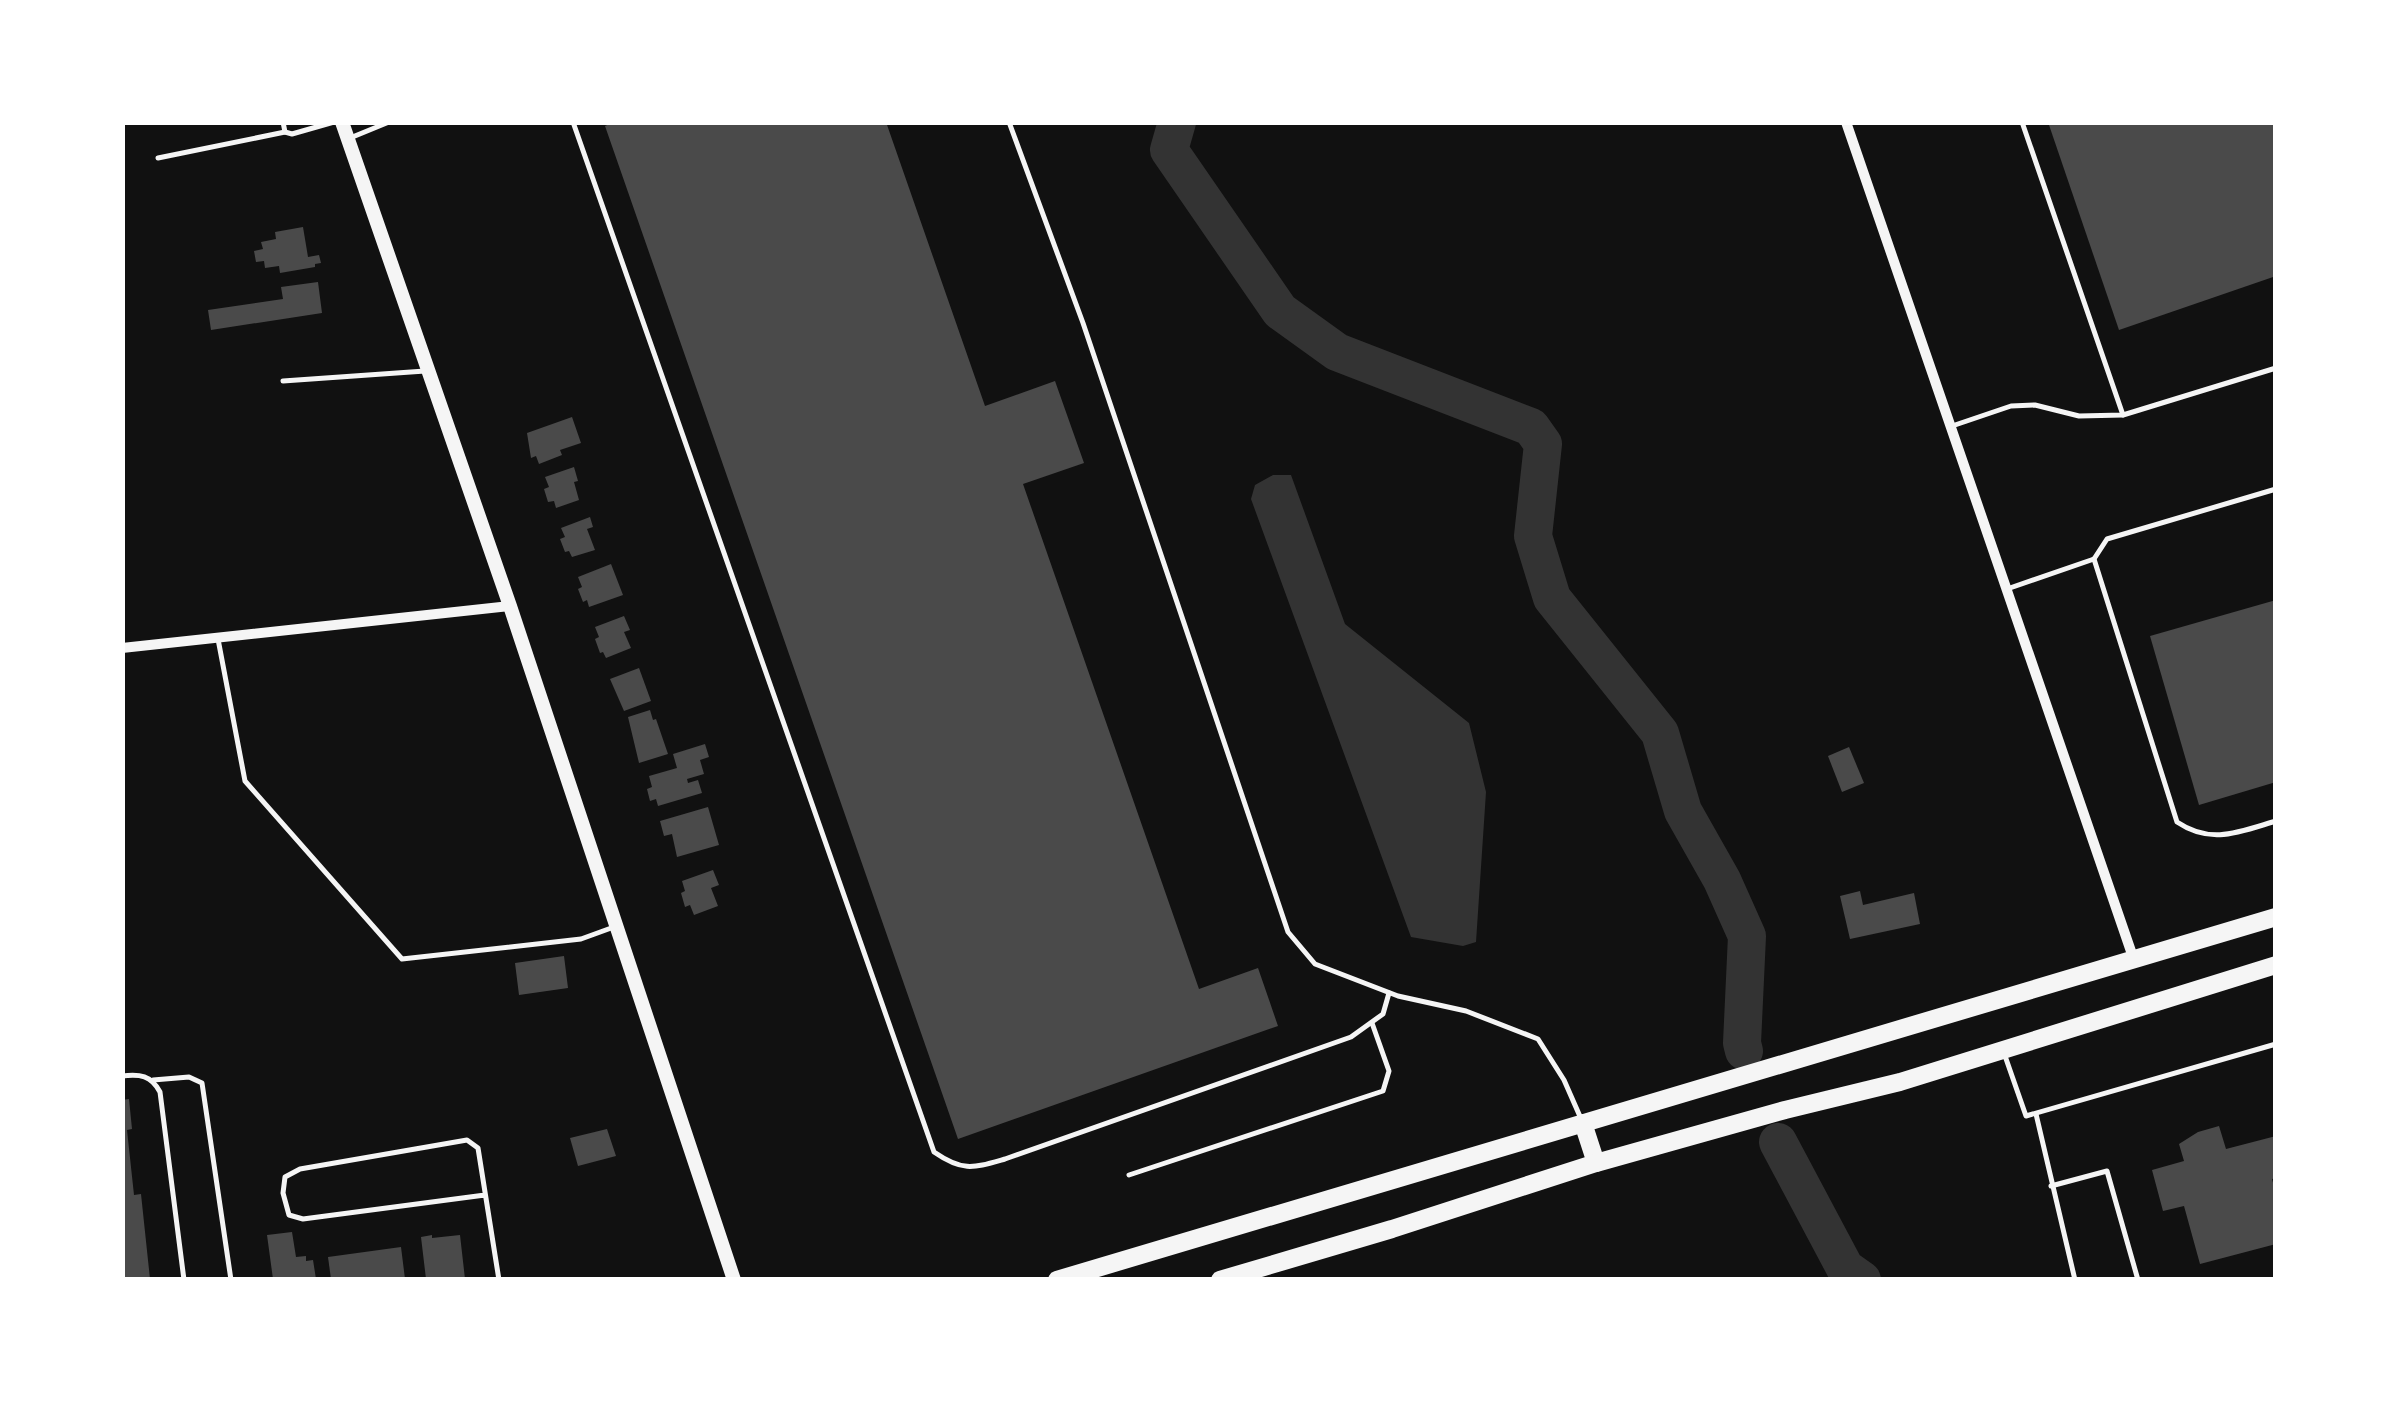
<svg xmlns="http://www.w3.org/2000/svg" width="2398" height="1402" viewBox="0 0 2398 1402" font-family="'Archivo Narrow',sans-serif">
<style>
.water{fill:#333}
.lines{fill:none;stroke-linecap:round;stroke-linejoin:round}
.river{stroke:#333;stroke-width:38}
.building{fill:#4a4a4a}
.service{stroke:#f5f5f5;stroke-width:5}
.minor{stroke:#f5f5f5;stroke-width:10}
.tertiary{stroke:#f5f5f5;stroke-width:14}
.primary{stroke:#f5f5f5;stroke-width:18}
</style>
<rect width="100%" height="100%" fill="#111"/>
<path class="water" d="M1273,475H1291L1345,624L1469,723L1486,792L1476,942L1463,946L1411,937L1251,499L1255,485Z"/>
<g class="lines">
<g class="river">
<path d="M1177,122L1169,150L1280,311L1337,352L1531,427L1543,444L1533,536L1552,598L1660,733L1683,811L1722,880L1747,936L1742,1043L1744,1051"/>
<path d="M1778,1142L1845,1268L1862,1280"/>
</g>
</g>
<g class="building">
<path d="M614,122H886L985,406L1055,381L1084,463L1023,484L1199,989L1258,968L1278,1026L958,1139L605,126Z"/>
<path d="M2048,122H2276V276L2119,330Z"/>
<path d="M303,227L308,257L319,255L321,263L315,264V267L280,273L279,266L265,268L264,261L256,262L254,251L263,249L261,242L276,239L275,232Z"/>
<path d="M318,282L322,313L211,330L208,310L283,299L281,287Z"/>
<path d="M572,417L581,443L560,450L562,455L539,464L536,456L531,458L527,433Z"/>
<path d="M574,467L578,481L574,482L579,500L556,508L554,501L548,502L544,489L549,487L545,477Z"/>
<path d="M590,517L593,527L587,529L595,550L572,557L569,551L565,552L560,539L565,537L561,528Z"/>
<path d="M611,564L623,595L589,607L587,600L583,602L578,589L582,587L578,577Z"/>
<path d="M2276,600V782L2199,805L2150,636Z"/>
<path d="M624,616L630,630L624,632L631,648L606,658L603,652L600,653L595,639L599,637L595,627Z"/>
<path d="M639,668L651,701L624,711L610,679Z"/>
<path d="M650,710L653,720L656,719L668,754L639,763L628,717Z"/>
<path d="M705,744L709,757L700,760L704,774L687,779L688,783L698,780L702,793L658,806L656,799L650,801L647,789L652,787L649,776L677,768L673,754Z"/>
<path d="M1849,747L1864,783L1842,792L1828,756Z"/>
<path d="M708,807L719,845L677,857L672,834L664,836L660,821Z"/>
<path d="M713,870L719,885L711,888L718,906L694,915L690,905L685,907L681,893L685,891L682,881Z"/>
<path d="M1860,891L1863,905L1914,893L1920,924L1850,939L1840,896Z"/>
<path d="M564,956L568,988L519,995L515,963Z"/>
<path d="M129,1099L132,1129L127,1130L134,1195L141,1194L150,1279H122V1100Z"/>
<path d="M2219,1126L2226,1149L2276,1136V1178L2272,1179L2276,1194V1244L2200,1264L2184,1206L2163,1211L2152,1170L2184,1161L2179,1144L2198,1132Z"/>
<path d="M607,1129L616,1156L578,1166L570,1138Z"/>
<path d="M292,1232L296,1257L306,1256V1261L313,1260L316,1279H273L267,1235Z"/>
<path d="M432,1235V1238L460,1235L465,1279H426L421,1237Z"/>
<path d="M401,1247L405,1279H331L328,1257Z"/>
</g>
<g class="lines">
<g class="service">
<path d="M283,122L285,132L292,134L334,122"/>
<path d="M573,122L934,1152C963,1172 973,1168 1005,1159L1351,1037L1383,1014L1389,993"/>
<path d="M1009,122L1083,323L1288,932L1315,964L1398,996L1466,1011L1538,1039L1564,1080L1582,1121"/>
<path d="M2022,122L2123,415"/>
<path d="M350,138L389,122"/>
<path d="M158,158L285,132"/>
<path d="M283,381L425,371"/>
<path d="M1952,426L2011,406L2035,405L2079,416L2123,415L2276,368"/>
<path d="M2094,559L2177,822C2211,845 2239,832 2276,821"/>
<path d="M2007,589L2094,559L2107,539L2276,489"/>
<path d="M218,639L245,781L402,959L581,939L614,927"/>
<path d="M2004,1053L2026,1116L2276,1044"/>
<path d="M122,1076C140,1074 151,1075 160,1092L184,1280"/>
<path d="M153,1080L189,1077L202,1083L231,1280"/>
<path d="M2036,1114L2075,1280"/>
<path d="M1129,1175L1383,1091L1389,1071L1372,1023"/>
<path d="M2051,1186L2107,1171L2138,1280"/>
<path d="M485,1195L303,1219L289,1215L283,1193L285,1177L300,1169L467,1140L478,1148L499,1280"/>
</g>
<g class="minor">
<path d="M1846,122L2134,960"/>
<path d="M122,648L510,606"/>
</g>
<path class="tertiary" d="M342,122L510,606L734,1280"/>
<g class="primary">
<path d="M1583,1123L1596,1163"/>
<path d="M1057,1280L2276,917"/>
<path d="M1220,1280L1392,1229L1596,1163L1785,1110L1900,1082L2276,965"/>
</g>
</g>
<rect width="2398" height="1402" fill="none" stroke="#ffffff" stroke-width="250"/>
</svg>
